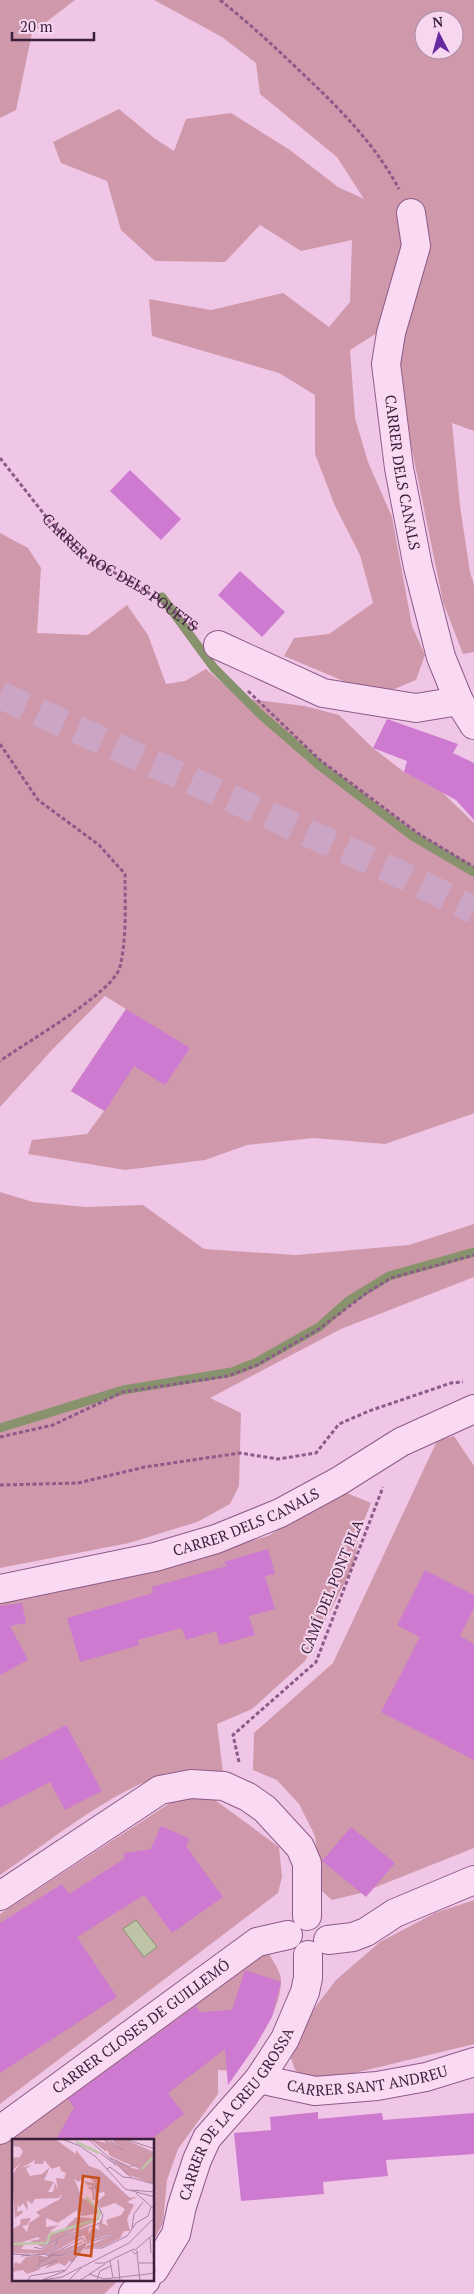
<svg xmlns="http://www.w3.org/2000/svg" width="474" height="2294" viewBox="0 0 474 2294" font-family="'PT Serif',serif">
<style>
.green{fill:#cf99ab;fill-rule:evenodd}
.water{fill:#bdc4a7;stroke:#88936d}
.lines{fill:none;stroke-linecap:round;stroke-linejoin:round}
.stream{stroke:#88936d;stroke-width:9}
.building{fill:#cd7ad0}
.major-tunnel{stroke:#cca5c4;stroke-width:28;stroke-dasharray:28 14;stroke-linecap:butt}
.minor-casing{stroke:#8d5a89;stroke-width:30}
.path{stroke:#8d5a89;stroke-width:3;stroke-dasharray:4 2.5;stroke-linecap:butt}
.minor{stroke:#fadaf2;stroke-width:28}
.labels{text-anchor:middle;stroke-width:4;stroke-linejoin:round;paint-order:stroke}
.street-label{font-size:15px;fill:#3c1f3b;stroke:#f7d6ef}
.inset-river{fill:none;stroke:#bdc4a7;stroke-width:2.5}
.inset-road{fill:none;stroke:#a883a2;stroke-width:1}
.view{fill:#c64d15;fill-opacity:0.15;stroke:#c64d15;stroke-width:2.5}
.inset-edge{fill:none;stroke:#3c1f3b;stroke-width:2.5}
</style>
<rect width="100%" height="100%" fill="#f0c6e6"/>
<g class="green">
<path d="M0,0H75L32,33L16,110L0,118Z"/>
<path d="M154,0H474V431L452,423L460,506L470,572L474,585V652L463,654L443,602L399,386L393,323L350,350L355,418L368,462L392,517L412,626L425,655L416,680L387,692L365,690L284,656L294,638L329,634L373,603L360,555L335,506L315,454V395L279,373L152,336L149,299L211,310L283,293L329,327L350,302L352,240L301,251L260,225L225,262L155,261L121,230L107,181L61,163L53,142L119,109L154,138L174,151L186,119L231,113L290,150L338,187L364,199L337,157L260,94L256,63L222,37ZM424,20H454V50H424Z"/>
<path d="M0,533L28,548L41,568L37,633L88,635L127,605L148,635L166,684L185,681L206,669L240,698L305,706L339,715L373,748L404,772L443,793L474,823V1113L472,1114L385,1144L314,1138L247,1145L205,1160L125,1170L28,1154L32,1140L87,1134L104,1111L71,1091L126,1009L105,996L52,1050L0,1107Z"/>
<path d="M0,1192L33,1202L86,1207L143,1205L204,1249L296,1255L409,1245L474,1224V1277L341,1329L210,1398L241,1413L239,1486L230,1504L197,1522L129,1543L0,1568Z"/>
<path d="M454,1436L474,1466V1848L361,1893L332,1900L321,1890L315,1836L299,1804L277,1780L253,1770L254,1733L333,1663L437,1441Z"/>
<path d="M342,1491L371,1503L359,1533L354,1564L305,1661L252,1709L217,1724L223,1772C204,1771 180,1769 162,1775C106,1795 50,1841 0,1875V1604L17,1598L135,1573L268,1536Z"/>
<path d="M197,1794L215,1800L279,1847L282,1877L278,1893L0,2104V1914L176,1799Z"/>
<path d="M474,1900V2044L334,2078L303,2077L295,2070L291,2058L304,2022L336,1980L380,1942L435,1913Z"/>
<path d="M269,1954C274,1963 282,1973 281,1983C279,2016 254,2045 237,2071L218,2070V2094L178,2149L167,2180L163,2223L154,2240V2140H14V2280H119L104,2294H0V2145C88,2084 171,2016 259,1955Z"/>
</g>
<path class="water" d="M136,1920L157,1947L144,1957L123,1929Z"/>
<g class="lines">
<g class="stream">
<path d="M162,597L214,668L260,714L320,766L411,835L474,872"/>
<path d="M0,1428L123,1390L232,1372L257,1362L319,1327L348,1301L389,1276L474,1252"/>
</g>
</g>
<g class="building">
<path d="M130,470L181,519L161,540L110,491Z"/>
<path d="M240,571L285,612L262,637L218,595Z"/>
<path d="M387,719L458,744L453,753L474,763V820L456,800L404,772L407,761L373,748Z"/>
<path d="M126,1009L190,1048L165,1085L134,1066L105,1111L71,1091Z"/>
<path d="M268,1549L275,1574L265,1576L275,1609L249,1616L255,1635L220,1645L216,1631L186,1640L182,1628L138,1640L139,1645L80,1662L67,1618L153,1593L152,1587L227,1566L224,1562Z"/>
<path d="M425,1570L474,1595V1608L460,1636L474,1644V1760L381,1712L420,1637L397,1625Z"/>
<path d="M22,1603L26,1623L10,1626L28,1660L0,1675V1606Z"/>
<path d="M66,1725L102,1791L65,1810L50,1782L0,1808V1761Z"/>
<path d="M161,1826L190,1839L186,1846L223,1897L172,1933L144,1895L77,1937L117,1997L0,2073V1923L62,1884L69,1894L124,1859V1853L151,1849Z"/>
<path d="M351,1827L395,1863L366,1897L322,1861Z"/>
<path d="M245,1970L281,1982L272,2017L256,2045L228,2085L225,2049L168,2093L184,2114L150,2140H56L74,2107L68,2099L196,2006L200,2012L232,2010Z"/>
<path d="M318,2112V2119L382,2113L383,2120L474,2113V2154L386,2160L388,2176L323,2182L324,2194L241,2201L234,2133L271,2130L270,2117Z"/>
</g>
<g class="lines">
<path class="major-tunnel" d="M0,695L400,874L474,910"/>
<defs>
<g id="minor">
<path id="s2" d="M411,213L416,246L391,333L386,364L399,468L418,567L441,657L459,701L474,725"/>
<path d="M218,645L323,693L416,708L459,701"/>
<path id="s3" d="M0,1589L155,1557L216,1539L280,1513L339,1481L401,1442L474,1409"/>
<path d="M0,1896L160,1790L191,1784L224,1786L248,1797L265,1809L300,1847L307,1863V1916"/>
<path d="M328,1940L353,1937L366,1932L395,1913L474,1880"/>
<path id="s4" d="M259,2079L315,2091L377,2086L426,2077L474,2062"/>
<path id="s5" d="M0,2130L257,1942L288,1935"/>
<path id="s6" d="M154,2270L176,2234L182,2206L197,2160L207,2138L259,2079L285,2039L305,1992L308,1978V1955"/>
<path d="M133,2294L146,2280"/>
</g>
</defs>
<use href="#minor" class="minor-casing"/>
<g class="path">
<path d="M220,0C249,23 276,48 303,74C340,109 375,144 399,189"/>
<path id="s1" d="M0,458L51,523L86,557L142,588L197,629"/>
<path d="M248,691L320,760L419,834L474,867"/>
<path d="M0,744L38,800L99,845L125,874C125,904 127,937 120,967C113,993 25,1043 0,1061"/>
<path d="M0,1437L53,1425L123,1392L228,1376L257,1365L319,1329L368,1292L391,1278L474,1255"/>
<path d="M0,1485L78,1483L145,1467L240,1453L278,1459L316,1453L339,1424L369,1411L451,1383L463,1382"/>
<path d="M239,1762L233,1735L316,1662L383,1487"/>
</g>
<use href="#minor" class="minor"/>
</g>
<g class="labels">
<g class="street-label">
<text dy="5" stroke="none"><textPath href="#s2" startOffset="265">CARRER DELS CANALS</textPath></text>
<text dy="5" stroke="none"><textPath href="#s1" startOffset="168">CARRER ROC DELS POUETS</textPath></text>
<text dy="5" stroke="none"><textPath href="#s3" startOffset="256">CARRER DELS CANALS</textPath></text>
<text transform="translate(332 1587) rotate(-68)" y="5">CAMÍ DEL PONT PLA</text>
<text dy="5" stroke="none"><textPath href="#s5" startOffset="175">CARRER CLOSES DE GUILLEMÓ</textPath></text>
<text dy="5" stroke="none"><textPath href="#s4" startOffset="110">CARRER SANT ANDREU</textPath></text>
<text dy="5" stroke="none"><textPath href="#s6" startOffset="179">CARRER DE LA CREU GROSSA</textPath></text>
</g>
</g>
<g transform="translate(12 2139)">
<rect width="142" height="142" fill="#f0c6e6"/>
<path d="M2,0H43L64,15V11L77,27L88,31L118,59L126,57L115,63L122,66L115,80L118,92H112L108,99L90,108H73L99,97L97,96L75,103L72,96L47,110L40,115L74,101L50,117L42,116L50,118L73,105L61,123L57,122L53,127L47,124L32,130L37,125L25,128V125V129L29,130L15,135L11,131L0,133L3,123L8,125L14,118L25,116L36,118L35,115L45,107V101L77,89L76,95L81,88L88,91L86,86L91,80L90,84L96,87L94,81L109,76L113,70L103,64L89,69L85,62L93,56L92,53L87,54L82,50L83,61L79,60L81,59L80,52L75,48L82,47L75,46L72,42L82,44L79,40L75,37L66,43L62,39L70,59L80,63L87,74L71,77L68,76L71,72L65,76V71L46,84L34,79V88L47,86L38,92L42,94L53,89L64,78L87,80L30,108L18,102L28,100L26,98L5,105H13L9,110L29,111L44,102V106L33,115L0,114V90L8,86L9,80L19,79L15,86L10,87L15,93L17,84L28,77L24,73L48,60L50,54L47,59L23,60L20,65L15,61L16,72L11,64L7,69L6,64L5,73L10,71L11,74L3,79L0,36L9,23L0,32V19L7,18L4,24L11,13L8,8L0,7ZM23,21L22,25H31L32,21L40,30L48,27L49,32L54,34L52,40L44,39L46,51L43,44L41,53H36L42,43L32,41L38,28L30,35L18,37L14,30L20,26L10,29ZM78,0L94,4L92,0L110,9L101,3L103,0H112L142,13V45L114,35L100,19L119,29L130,31L98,17L95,11L93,12Z" fill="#cf99ab" fill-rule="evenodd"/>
<path class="inset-river" d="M64,3L87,14M130,30L143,16M0,105L35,104L38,95L86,80L88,74L74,58"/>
<path class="inset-road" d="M50,0L68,7L84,18L113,50L143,58M76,0L120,39L111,38L98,28L95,30M113,0L143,10M98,2L111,11M88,14L104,26M98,19L118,28L122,26M120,39L142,45M119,51L143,53M124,54L143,71M120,89L122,75L131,63M138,99L139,114M75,104L98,97M22,108L29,110L44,101M72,109H90L115,97L124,84L136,77L139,68M124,110L143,94M125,114L128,142M0,115L18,116M33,115L37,117L70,99L74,103M141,115L143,132M9,117L34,115L44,107L45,100L88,84L91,77L84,61V46M28,117V123L41,116L50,117L74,104M106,121L108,142M98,122L101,139M27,123L26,129L45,121M83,124H93L122,110L126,113L123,115L120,112M127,124H143M77,135L92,140L127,136M128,136L143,134M85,140L88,132L99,127M30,141L53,132L74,105M16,142L18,137L54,131M26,142L50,138L69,128M56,142L70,128L117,104L143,78M67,142L93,125"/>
<path class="view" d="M71,37L87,39L79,117L63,115Z"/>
<rect width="142" height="142" class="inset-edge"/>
</g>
<g transform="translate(439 35) rotate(354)"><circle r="24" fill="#f7d6ef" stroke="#ac8da7"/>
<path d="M0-4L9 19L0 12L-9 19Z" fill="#68289f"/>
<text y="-8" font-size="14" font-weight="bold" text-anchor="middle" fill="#3c1f3b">N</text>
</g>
<path d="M12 32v8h82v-8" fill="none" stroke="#3c1f3b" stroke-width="2.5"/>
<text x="20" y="32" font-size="15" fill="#3c1f3b" stroke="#f7d6ef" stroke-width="4" paint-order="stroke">20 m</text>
</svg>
